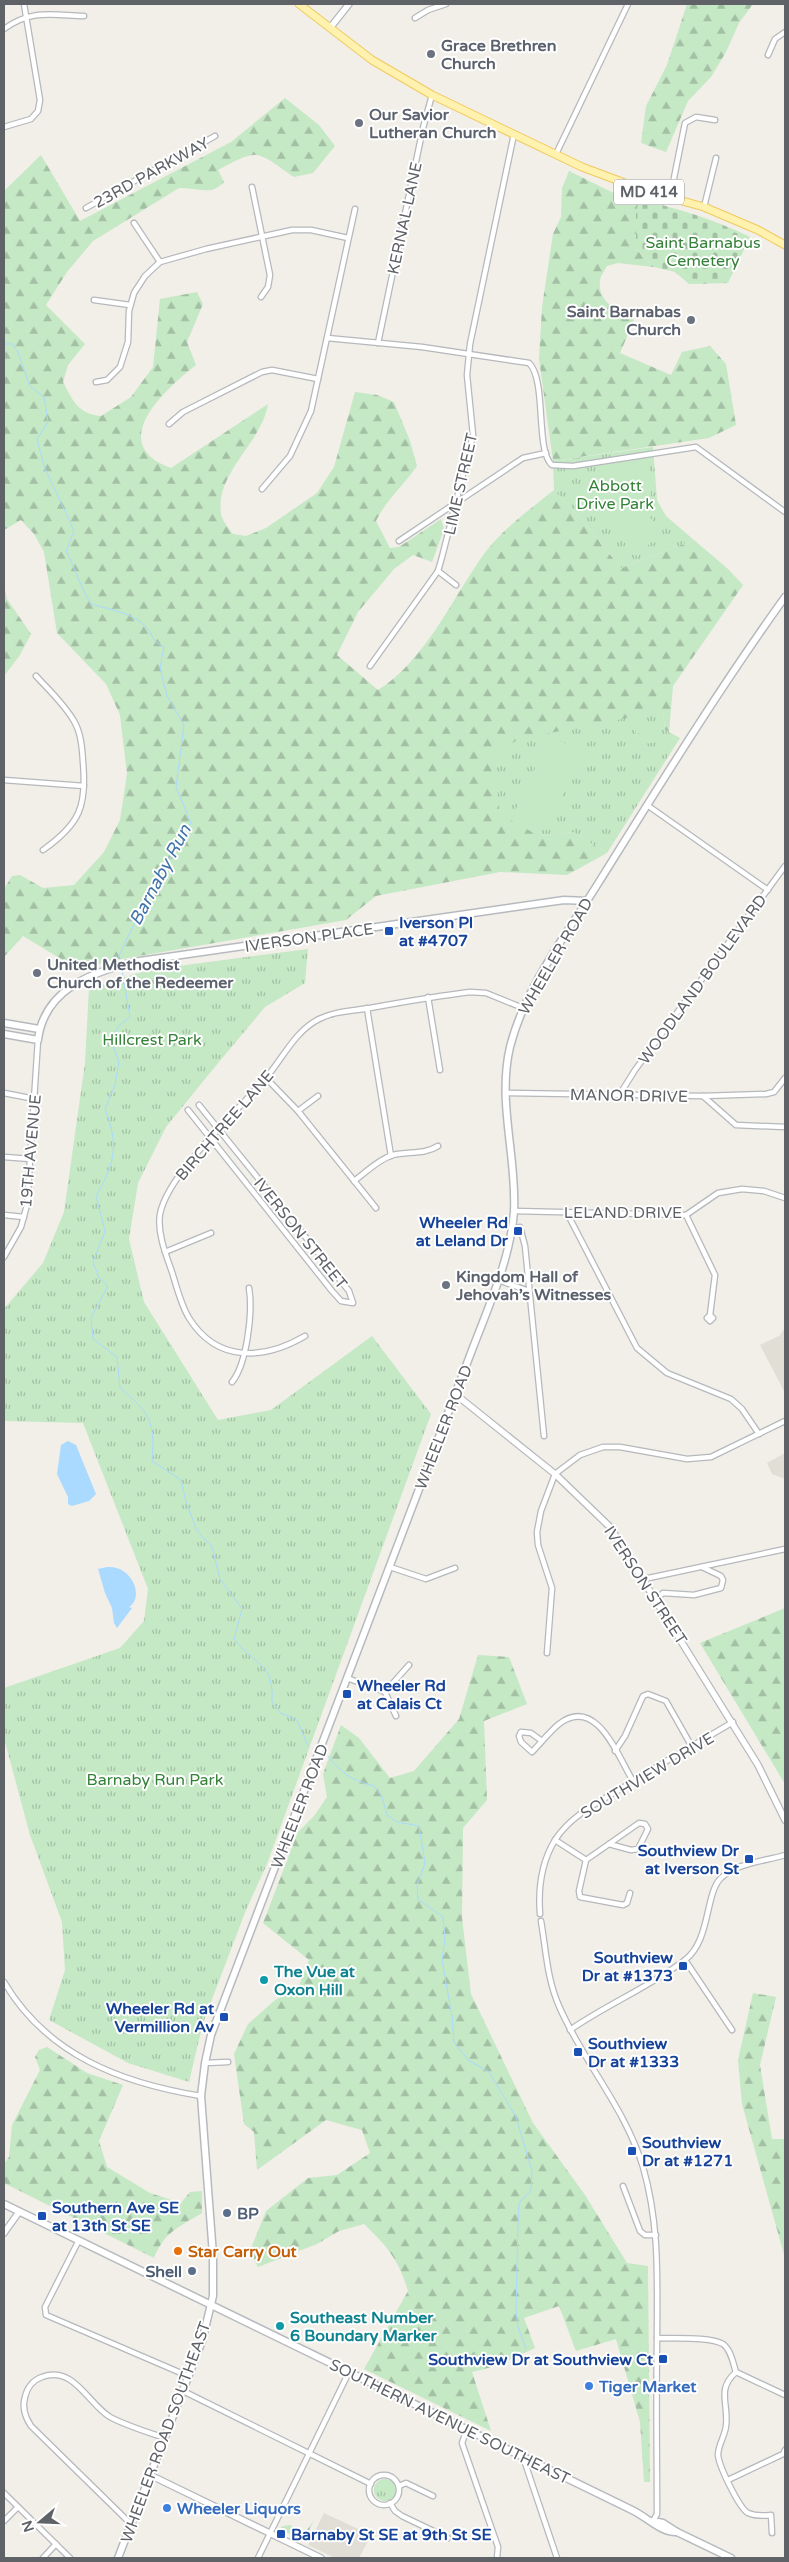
<svg xmlns="http://www.w3.org/2000/svg" width="789" height="2562" viewBox="0 0 789 2562" font-family="'Varela Round',sans-serif">
<style>
.education{fill:#e1ded6}
.forest{fill:url(#forest-firs)}
.cemetery{fill:url(#cemetery-stones)}
.park{fill:url(#park-tufts)}
.pitch{fill:#c5e8c5}
.water{fill:#aadaff}
.lines{fill:none;stroke-linecap:round;stroke-linejoin:round}
.stream{stroke:#aadaff;stroke-width:1}
.minor-casing{stroke:#b5b8bc;stroke-width:7}
.tertiary-casing{stroke:#b5b8bc;stroke-width:8}
.secondary-casing{stroke:#b6babf;stroke-width:9}
.primary-casing{stroke:#f2c960;stroke-width:9}
.minor{stroke:#fff;stroke-width:4.5}
.tertiary{stroke:#fff;stroke-width:5.5}
.secondary{stroke:#fff;stroke-width:6}
.primary{stroke:#fff2af;stroke-width:7}
.worship-dot{fill:#6b7280;stroke:#fff;stroke-width:2}
.transit-dot{fill:#1a4fb4;stroke:#fff;stroke-width:2}
.culture-dot{fill:#0f9aa8;stroke:#fff;stroke-width:2}
.service-dot{fill:#5c6f8a;stroke:#fff;stroke-width:2}
.food-dot{fill:#e8710a;stroke:#fff;stroke-width:2}
.shop-dot{fill:#3f7fe0;stroke:#fff;stroke-width:2}
.labels{text-anchor:middle;stroke-width:4;stroke-linejoin:round;paint-order:stroke}
.shield{fill:#fff;stroke:#8f9295;stroke-width:1}
.shield-label{font-size:15px;font-weight:bold;fill:#5f6368}
.worship-label{font-size:16px;font-weight:bold;fill:#5b616d;stroke:#fff;text-anchor:start}
.street-label{font-size:16px;fill:#5f6368;stroke:#fff}
.park-label{font-size:16px;fill:#348238;stroke:#fff}
.transit-label{font-size:16px;font-weight:bold;fill:#164399;stroke:#fff;text-anchor:start}
.culture-label{font-size:16px;font-weight:bold;fill:#0d838f;stroke:#fff;text-anchor:start}
.service-label{font-size:16px;font-weight:bold;fill:#4e5e75;stroke:#fff;text-anchor:start}
.food-label{font-size:16px;font-weight:bold;fill:#c56008;stroke:#fff;text-anchor:start}
.shop-label{font-size:16px;font-weight:bold;fill:#366cbe;stroke:#fff;text-anchor:start}
.water-label{font-size:18px;font-style:italic;fill:#4174aa;stroke:#fff}
</style>
<defs>
<pattern id="forest-firs" width="22" height="20" patternUnits="userSpaceOnUse" patternTransform="scale(1.25)"><rect width="22" height="20" fill="#c5e8c5"/><path d="M5 1l3.5 6h-7zM16 11l3.5 6h-7z" fill="#a3c0a4"/></pattern>
<pattern id="cemetery-stones" width="16" height="16" patternUnits="userSpaceOnUse" patternTransform="scale(1.25)"><rect width="16" height="16" fill="#c5e8c5"/><path d="M2 7V4a2 2 0 0 1 4 0v3zM10 15v-3a2 2 0 0 1 4 0v3z" fill="#a3c0a4"/></pattern>
<pattern id="park-tufts" width="24" height="20" patternUnits="userSpaceOnUse" patternTransform="scale(1.25)"><rect width="24" height="20" fill="#c5e8c5"/><path d="M3 7l-1-3M5 7V3M7 7l1-3M15 17l-1-3M17 17v-4M19 17l1-3" fill="none" stroke="#a3c0a4"/></pattern>
</defs>
<rect width="100%" height="100%" fill="#f1efe8"/>
<g class="education">
<path d="M785,1328V1393L760,1345L779,1336Z"/>
<path d="M785,1453V1479L772,1474L767,1463Z"/>
<path d="M324,2513L371,2535L359,2558H335L308,2545Z"/>
</g>
<g class="forest">
<path d="M687,4H753L739,23L726,52L711,77L688,101L666,152L641,143L646,106L667,65Z"/>
<path d="M285,98L319,125L335,146L313,173L294,177C256,151 260,147 218,170L224,182C210,197 198,187 179,188L93,241L67,272L46,305L85,344L68,365L63,382C73,401 78,414 101,416L131,397L153,367L160,299L197,292L203,304L187,342L196,365C164,390 105,444 171,468L268,404C262,443 215,472 221,514C222,520 229,529 233,534L246,536L266,528L317,493L334,467L355,392L377,395L394,402L410,441L417,466C404,485 386,500 376,521L390,548L399,547L441,519L444,529L432,562L413,555L394,569L358,612L337,655L378,690C423,662 450,604 479,561C499,531 527,512 554,490L589,528L621,568L694,540L728,569L743,585L673,686L669,732L665,730L663,711L539,836L573,832L607,853L567,875L500,872L376,896L346,920L105,962L81,971L23,936L4,957V889L12,876L20,875L43,888L74,885L104,852L120,820L127,774L120,715L106,684L57,633L44,552L34,534L21,520L4,530V191L41,155L80,221L231,142Z"/>
<path d="M569,171L638,205L636,249L654,267L618,263L607,266C605,270 600,276 600,281C597,302 619,312 634,320L620,353L671,375L682,352L710,346L726,364L736,425L709,438L553,461L539,359L542,307L553,234L561,217L562,188Z"/>
<path d="M4,585L7,599L31,634L20,655L4,676Z"/>
<path d="M785,1608V1784L700,1643Z"/>
<path d="M478,1655L509,1657L527,1704L484,1721L487,1800L463,1828L462,1918L471,1994L533,2123L585,2195L627,2263L648,2266L650,2482H644L640,2422L616,2339L576,2351L559,2306L524,2318L535,2348L496,2366L472,2372L491,2431L364,2369L408,2291C399,2260 387,2246 364,2224L339,2231L317,2244L258,2267L250,2251L266,2211L308,2178L337,2175L370,2153L362,2130L326,2120L257,2170L254,2132L244,2124L234,2054L248,2024L275,2000L298,1988L309,1960L263,1923L298,1832L314,1816L327,1797L323,1774L341,1725L359,1738L390,1778L414,1771L459,1719Z"/>
<path d="M753,1993L776,1997L760,2065L772,2139H785V2258L742,2104L738,2060Z"/>
<path d="M47,2047L87,2073L123,2085L99,2141L107,2167L150,2193L181,2203L190,2192L202,2191V2213C179,2227 164,2232 154,2258L4,2183V2164L9,2157L12,2125L40,2070L35,2057L39,2050Z"/>
<path d="M314,2520L304,2541L280,2529L283,2526L290,2525L305,2533Z"/>
</g>
<path class="cemetery" d="M640,199C678,209 714,219 750,237L728,283L689,284L675,272L654,267L636,249V211Z"/>
<g class="park">
<path d="M653,447L657,500L666,516L694,540L621,568L589,528L554,490L553,461Z"/>
<path d="M663,711L665,730L680,738L607,853L573,832L539,836L500,814L493,755L519,739Z"/>
<path d="M308,949L305,983L265,1007L209,1074L166,1127L138,1183L129,1239L144,1302L218,1420L271,1410L372,1336L431,1414L267,1864L246,1910L203,2023L189,2082L128,2063L49,2020L65,1970L62,1922L30,1835L4,1738V1688L120,1648L144,1621L148,1589L83,1423L4,1421V1309L43,1263L64,1212L85,1063L89,988L148,970Z"/>
<circle cx="385" cy="2490" r="11"/>
</g>
<g class="pitch">
<path d="M646,460L650,464L651,497L644,505L640,506L663,532L636,556L581,491L605,471L606,466Z"/>
<path d="M653,723L654,731L636,734L635,726Z"/>
<path d="M654,734L656,742L638,745L637,737Z"/>
<path d="M550,736L583,752L546,831L513,815Z"/>
</g>
<g class="water">
<path d="M68,1441L76,1445L96,1494L89,1501L72,1506L68,1504V1497L57,1474L61,1445Z"/>
<path d="M107,1567C132,1565 145,1597 129,1607L132,1608L117,1628L114,1623L112,1608L105,1593L98,1569Z"/>
</g>
<g class="lines">
<g class="stream">
<path d="M4,344H13L18,353L30,386L44,397L48,422L37,439L44,466L74,531L66,551C76,569 80,587 91,604C111,610 131,612 146,627C155,636 149,639 164,647L160,668L167,696L184,725L176,787L191,823L144,903L118,958"/>
<path d="M122,970L130,1017L119,1026L111,1039L119,1062L115,1085L105,1109C119,1145 115,1163 96,1196L105,1231L93,1262L99,1278L108,1286L91,1318L93,1339L117,1357L120,1388C151,1413 155,1423 152,1461L181,1480L186,1502L197,1531L212,1547L220,1579L242,1609L234,1639C255,1666 274,1662 272,1702L281,1713L297,1720L308,1746"/>
<path d="M328,1756C339,1772 355,1782 374,1786L382,1797L387,1815L397,1822L419,1826L425,1863L417,1885L418,1899L443,1917L445,1939L442,1960L452,2016L454,2042L468,2060L489,2072L516,2117L532,2171L531,2190L519,2203L518,2222L516,2311L518,2327L526,2349"/>
</g>
<defs>
<g id="minor">
<path d="M415,18L428,10L446,4"/>
<path d="M4,29C31,9 52,15 84,16"/>
<path d="M768,55L775,39L785,32"/>
<path d="M4,127L31,119L38,111L40,100L24,4"/>
<path d="M556,154L628,4"/>
<path d="M252,187L270,275L268,287L261,297"/>
<path d="M670,198L685,123L696,117L715,120"/>
<path d="M704,207L716,158"/>
<path d="M86,208L215,136"/>
<path d="M134,223L160,262"/>
<path d="M94,300L130,305"/>
<path d="M327,338L422,347L529,363C547,380 535,451 552,465L573,466L696,447L785,512"/>
<path d="M378,343L423,128L432,95"/>
<path d="M96,382L107,380L120,367L128,342L129,311L134,293L145,276L160,262L206,249L292,230H311L348,238"/>
<path d="M169,424L183,412L262,372L272,370L318,379"/>
<path d="M262,489L290,456L311,411L355,209"/>
<path d="M399,541L523,458L546,453"/>
<path d="M438,571L456,585"/>
<path d="M370,666L438,571L442,557L473,435L467,375L470,344L514,134"/>
<path d="M36,676C49,690 64,704 74,721C81,733 82,747 83,762C87,806 80,824 43,850"/>
<path d="M4,780L84,786"/>
<path d="M647,805L768,890"/>
<path d="M428,997L440,1070"/>
<path d="M367,1008L391,1156"/>
<path d="M266,1078L298,1111L376,1208"/>
<path d="M4,1093L35,1099"/>
<path d="M505,1093L703,1096L766,1094L774,1092L785,1078"/>
<path d="M620,1094L635,1070L785,866"/>
<path d="M703,1096L736,1125L785,1127"/>
<path d="M188,1110L332,1291L341,1301L353,1303L349,1291L199,1105"/>
<path d="M298,1111L318,1096"/>
<path d="M4,1157L31,1159"/>
<path d="M354,1181C365,1173 379,1159 393,1155C408,1151 424,1155 438,1146"/>
<path d="M514,1211L686,1215L718,1193L742,1189L764,1191L785,1198"/>
<path d="M567,1213L637,1348L667,1373L731,1399L742,1409L759,1434"/>
<path d="M4,1215L24,1217"/>
<path d="M686,1215L715,1275L710,1315L707,1318L710,1321L713,1318L710,1315"/>
<path d="M520,1227L525,1246L544,1436"/>
<path d="M165,1252L211,1233"/>
<path d="M4,1257L21,1227L27,1205L38,1040"/>
<path d="M498,1280L529,1291"/>
<path d="M305,1336C264,1360 217,1363 189,1318C181,1305 177,1288 172,1272C166,1255 157,1233 160,1214C168,1173 238,1111 266,1078C283,1058 295,1031 319,1019C335,1011 352,1011 370,1008C403,1002 437,996 470,992L486,993L523,1008"/>
<path d="M232,1382C247,1364 253,1311 249,1288"/>
<path d="M390,1567L426,1579L455,1568"/>
<path d="M644,1579L785,1549"/>
<path d="M656,1600L663,1593L694,1595L721,1588L723,1580L721,1576L702,1567"/>
<path d="M547,1653L552,1588L538,1545L537,1532L541,1511L555,1474L580,1455L603,1447H620L687,1459L711,1457L785,1421"/>
<path d="M347,1678L385,1692L396,1716"/>
<path d="M385,1692L409,1665"/>
<path d="M542,1741L531,1733L521,1732L519,1736L521,1742L532,1752C541,1743 549,1732 559,1724C597,1695 618,1757 633,1781"/>
<path d="M615,1751L625,1736L643,1696L648,1694L666,1701L692,1747"/>
<path d="M639,1823L645,1824L648,1829L638,1849L631,1850L609,1844Z"/>
<path d="M555,1840L586,1860"/>
<path d="M609,1844L586,1860L579,1891L580,1897L623,1905L627,1903L630,1893"/>
<path d="M540,1914C538,1888 541,1863 555,1840C571,1815 599,1802 624,1787C660,1764 696,1744 733,1722"/>
<path d="M541,1921C546,1950 547,1979 559,2006C583,2062 625,2107 643,2167C660,2226 657,2279 657,2340C656,2398 657,2456 657,2514L653,2521"/>
<path d="M685,1960L732,2030"/>
<path d="M4,1982C47,2055 121,2083 201,2096"/>
<path d="M570,2030C606,2005 651,1986 685,1960C711,1940 705,1893 721,1878C736,1863 766,1861 785,1855"/>
<path d="M205,2063L228,2062"/>
<path d="M623,2186L640,2231L645,2235H656"/>
<path d="M79,2240L45,2307L46,2315L188,2376"/>
<path d="M657,2338C673,2339 709,2336 723,2344C731,2350 733,2363 736,2372"/>
<path d="M736,2372C716,2390 729,2403 726,2426C725,2436 718,2445 718,2455C719,2466 739,2508 748,2513C755,2516 763,2516 771,2515L772,2533"/>
<path d="M736,2372L785,2395"/>
<path d="M183,2391L371,2484"/>
<path d="M467,2429L462,2443L498,2547L497,2558"/>
<path d="M523,2457L557,2558"/>
<circle cx="384" cy="2490" r="15"/>
<path d="M728,2480L783,2454L785,2450"/>
<path d="M399,2486L406,2483L433,2496"/>
<path d="M4,2493L70,2558"/>
<path d="M390,2503L395,2511L402,2516L448,2538"/>
<path d="M4,2521L18,2507"/>
<path d="M131,2524L31,2426C25,2417 22,2407 25,2397C27,2388 33,2380 42,2377C74,2365 88,2404 110,2417C127,2426 147,2432 165,2438"/>
<path d="M43,2558L56,2544"/>
<path d="M258,2558L349,2372"/>
</g>
<g id="tertiary">
<path d="M330,28L349,4"/>
<path d="M455,1394L555,1474L610,1527L758,1765L785,1820"/>
<path d="M4,2233L19,2212"/>
<path d="M150,2475L321,2558"/>
</g>
<g id="secondary">
<path d="M4,1023L39,1029"/>
<path d="M4,1034L38,1040C44,990 90,973 133,962L564,900L587,901"/>
<path d="M4,2204L632,2510C647,2517 661,2533 677,2532"/>
<path d="M653,2521L663,2523L677,2532L731,2558"/>
<path d="M118,2558L202,2341L213,2296V2255L201,2096L205,2063L211,2035L469,1358C486,1312 510,1262 514,1212C517,1157 497,1102 510,1047C525,987 567,934 599,882C659,786 719,689 785,597"/>
</g>
<path id="primary" d="M299,4L372,60L432,95L582,167L646,191L704,207L758,230L785,245"/>
</defs>
<use href="#minor" class="minor-casing"/>
<use href="#tertiary" class="tertiary-casing"/>
<use href="#secondary" class="secondary-casing"/>
<use href="#primary" class="primary-casing"/>
<use href="#minor" class="minor"/>
<use href="#tertiary" class="tertiary"/>
<use href="#secondary" class="secondary"/>
<use href="#primary" class="primary"/>
</g>
<g class="worship-dot">
<circle cx="431" cy="54" r="5"/>
<circle cx="359" cy="123" r="5"/>
<circle cx="691" cy="320" r="5"/>
<circle cx="37" cy="973" r="5"/>
<circle cx="446" cy="1285" r="5"/>
</g>
<g class="transit-dot">
<rect x="384" y="926" width="10" height="10" rx="2.5"/>
<rect x="513" y="1226" width="10" height="10" rx="2.5"/>
<rect x="342" y="1689" width="10" height="10" rx="2.5"/>
<rect x="744" y="1854" width="10" height="10" rx="2.5"/>
<rect x="678" y="1961" width="10" height="10" rx="2.5"/>
<rect x="219" y="2012" width="10" height="10" rx="2.5"/>
<rect x="573" y="2047" width="10" height="10" rx="2.5"/>
<rect x="627" y="2146" width="10" height="10" rx="2.5"/>
<rect x="37" y="2211" width="10" height="10" rx="2.5"/>
<rect x="658" y="2354" width="10" height="10" rx="2.5"/>
<rect x="276" y="2529" width="10" height="10" rx="2.5"/>
</g>
<g class="culture-dot">
<circle cx="264" cy="1980" r="5"/>
<circle cx="280" cy="2326" r="5"/>
</g>
<g class="service-dot">
<circle cx="227" cy="2213" r="5"/>
<circle cx="192" cy="2271" r="5"/>
</g>
<circle class="food-dot" cx="178" cy="2251" r="5"/>
<g class="shop-dot">
<circle cx="589" cy="2386" r="5"/>
<circle cx="167" cy="2508" r="5"/>
</g>
<g class="labels">
<rect class="shield" x="614" y="179.5" width="70" height="25" rx="4"/>
<g class="shield-label">
<text x="649" y="197">MD 414</text>
</g>
<g class="worship-label">
<text x="441" y="51">Grace Brethren<tspan x="441" dy="18">Church</tspan></text>
<text x="369" y="120">Our Savior<tspan x="369" dy="18">Lutheran Church</tspan></text>
<text x="681" y="317" text-anchor="end">Saint Barnabas<tspan x="681" dy="18">Church</tspan></text>
<text x="47" y="970">United Methodist<tspan x="47" dy="18">Church of the Redeemer</tspan></text>
<text x="456" y="1282">Kingdom Hall of<tspan x="456" dy="18">Jehovah’s Witnesses</tspan></text>
</g>
<g class="street-label">
<text transform="translate(151 172) rotate(-29)" y="6">23RD PARKWAY</text>
<text transform="translate(404 218) rotate(-78)" y="6">KERNAL LANE</text>
<text transform="translate(460 484) rotate(-77)" y="6">LIME STREET</text>
<text transform="translate(309 937) rotate(-8)" y="6">IVERSON PLACE</text>
<text transform="translate(555 956) rotate(-60)" y="6">WHEELER ROAD</text>
<text transform="translate(702 979) rotate(-54)" y="6">WOODLAND BOULEVARD</text>
<text transform="translate(629 1095) rotate(1)" y="6">MANOR DRIVE</text>
<text transform="translate(224 1125) rotate(-49)" y="6">BIRCHTREE LANE</text>
<text transform="translate(30 1151) rotate(-85)" y="6">19TH AVENUE</text>
<text x="623" y="1218">LELAND DRIVE</text>
<text transform="translate(301 1233) rotate(51)" y="6">IVERSON STREET</text>
<text transform="translate(443 1427) rotate(-69)" y="6">WHEELER ROAD</text>
<text transform="translate(646 1585) rotate(57)" y="6">IVERSON STREET</text>
<text transform="translate(647 1775) rotate(-31)" y="6">SOUTHVIEW DRIVE</text>
<text transform="translate(299 1806) rotate(-69)" y="6">WHEELER ROAD</text>
<text transform="translate(450 2421) rotate(26)" y="6">SOUTHERN AVENUE SOUTHEAST</text>
<text transform="translate(165 2432) rotate(-70)" y="6">WHEELER ROAD SOUTHEAST</text>
</g>
<g class="park-label">
<text x="703" y="248">Saint Barnabus<tspan x="703" dy="18">Cemetery</tspan></text>
<text x="615" y="491">Abbott<tspan x="615" dy="18">Drive Park</tspan></text>
<text x="152" y="1045">Hillcrest Park</text>
<text x="155" y="1785">Barnaby Run Park</text>
</g>
<g class="transit-label">
<text x="399" y="928">Iverson Pl<tspan x="399" dy="18">at #4707</tspan></text>
<text x="508" y="1228" text-anchor="end">Wheeler Rd<tspan x="508" dy="18">at Leland Dr</tspan></text>
<text x="357" y="1691">Wheeler Rd<tspan x="357" dy="18">at Calais Ct</tspan></text>
<text x="739" y="1856" text-anchor="end">Southview Dr<tspan x="739" dy="18">at Iverson St</tspan></text>
<text x="673" y="1963" text-anchor="end">Southview<tspan x="673" dy="18">Dr at #1373</tspan></text>
<text x="214" y="2014" text-anchor="end">Wheeler Rd at<tspan x="214" dy="18">Vermillion Av</tspan></text>
<text x="588" y="2049">Southview<tspan x="588" dy="18">Dr at #1333</tspan></text>
<text x="642" y="2148">Southview<tspan x="642" dy="18">Dr at #1271</tspan></text>
<text x="52" y="2213">Southern Ave SE<tspan x="52" dy="18">at 13th St SE</tspan></text>
<text x="653" y="2365" text-anchor="end">Southview Dr at Southview Ct</text>
<text x="291" y="2540">Barnaby St SE at 9th St SE</text>
</g>
<g class="culture-label">
<text x="274" y="1977">The Vue at<tspan x="274" dy="18">Oxon Hill</tspan></text>
<text x="290" y="2323">Southeast Number<tspan x="290" dy="18">6 Boundary Marker</tspan></text>
</g>
<g class="service-label">
<text x="237" y="2219">BP</text>
<text x="182" y="2277" text-anchor="end">Shell</text>
</g>
<g class="food-label">
<text x="188" y="2257">Star Carry Out</text>
</g>
<g class="shop-label">
<text x="599" y="2392">Tiger Market</text>
<text x="177" y="2514">Wheeler Liquors</text>
</g>
<g class="water-label">
<text transform="translate(160 875) rotate(-62)" y="6">Barnaby Run</text>
</g>
</g>
<rect width="789" height="2562" fill="none" stroke="#5f6368" stroke-width="10"/>
<g transform="translate(40 2522) rotate(251)" stroke="#ffffff" stroke-width="4" paint-order="stroke">
<path d="M0-4L9 19L0 12L-9 19Z" fill="#5f6368"/>
<text y="-8" font-size="14" font-weight="bold" text-anchor="middle" fill="#5f6368">N</text>
</g>
</svg>
